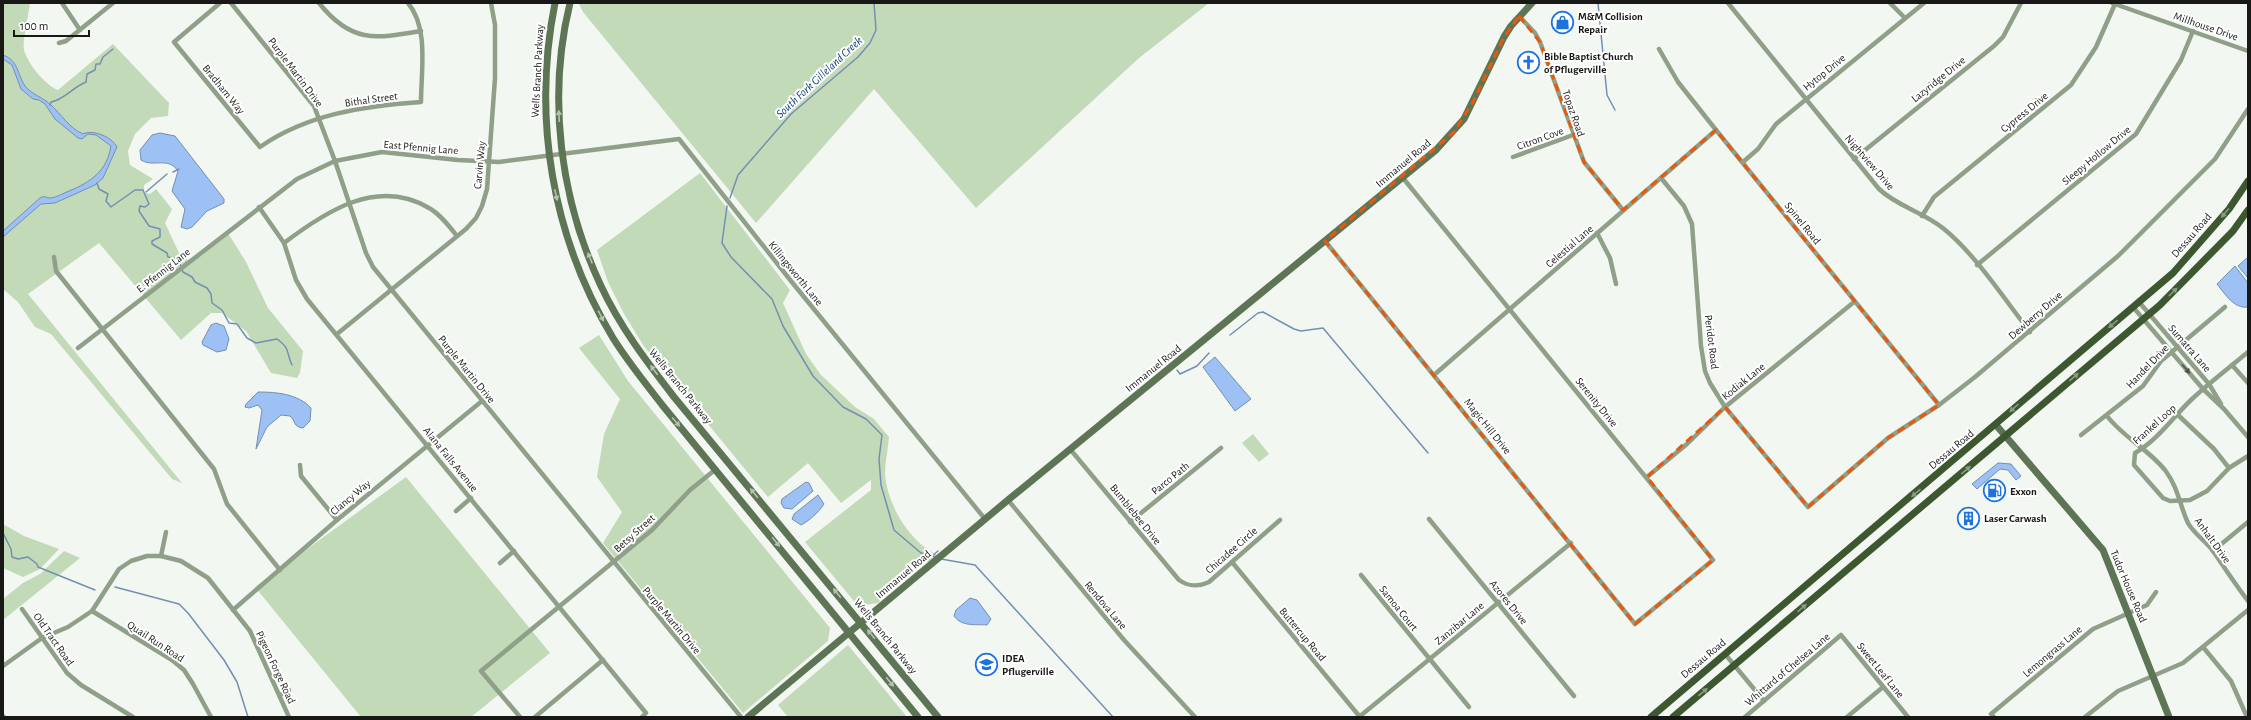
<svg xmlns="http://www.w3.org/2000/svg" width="2251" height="720" viewBox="0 0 2251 720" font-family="'Alegreya Sans',sans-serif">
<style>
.green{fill:#c2dab8}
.water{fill:#9dc1f4;stroke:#758fb2}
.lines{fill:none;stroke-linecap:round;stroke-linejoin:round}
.stream{stroke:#758fb2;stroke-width:1.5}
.street{stroke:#8f9f88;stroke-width:4.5}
.secondary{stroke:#5e7555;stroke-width:7}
.primary{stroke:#3d5831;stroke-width:7}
.oneway{fill:#b7c1b2}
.oneway2{fill:#8b9b83}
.oneway3{fill:#4e554a}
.marked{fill:none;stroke:#e8590c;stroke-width:3;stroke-dasharray:8 5;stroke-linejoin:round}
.labels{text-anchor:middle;stroke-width:4;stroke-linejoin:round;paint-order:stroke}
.poi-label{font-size:11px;font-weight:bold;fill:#181917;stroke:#fff;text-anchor:start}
.street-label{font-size:11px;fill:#181917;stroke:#fff}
.water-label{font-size:12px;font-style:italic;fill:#113f7b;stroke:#fff}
</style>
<rect width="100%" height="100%" fill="#f2f7f1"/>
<g class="green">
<path d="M3,3H30C29,12 22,43 24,50C28,64 45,85 58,90L113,44L169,103L168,116L151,118L135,134L128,151L130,165L153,179L144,185V193L150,194L156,189L172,209L165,223L180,255L188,260L200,255L228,233L246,262L268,308L303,351L300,373L297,378L271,373L246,331L222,313H211L181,340L99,243L28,294L182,483L172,479L51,334L35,327L18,302L3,289Z"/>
<path d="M1209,3L1139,58L976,208L874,89L756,223L583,12L579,4Z"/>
<path d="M700,173L790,290L783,303L806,354L821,375L855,407L874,419L889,437C888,449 885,463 885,475C888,506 909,541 937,555L929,562L925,561L878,603L858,606L805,542L871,490V480L841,503L808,463L768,497L643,345L623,312L608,282L597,250Z"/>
<path d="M599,335L628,381L830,628L828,641L743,713L603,543L622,512L597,477L604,434L620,399L579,348Z"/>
<path d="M1253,434L1269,454L1259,462L1242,443Z"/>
<path d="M406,477L550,653L471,717H361L255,587Z"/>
<path d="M3,524L24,536L59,549L40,569L23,577L3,568Z"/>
<path d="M64,551L80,558L3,620V599L23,583L40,574Z"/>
<path d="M848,645L907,717H788L778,705Z"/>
</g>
<g class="water">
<path d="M3,55C19,61 17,74 25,86C31,94 44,98 51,105C61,114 69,128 83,134C93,129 112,137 117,147L103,178L95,185L55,203L41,204L3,237V231L40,198C44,195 46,198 51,198C57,197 64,193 69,191C91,182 107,171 111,146L96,135L88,134L82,139L78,138L55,119L45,104L39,100L33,99L21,89L12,65L3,59Z"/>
<path d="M160,133L175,136L224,199V203L207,211L192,227L187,229L181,227L185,209L172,191L178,171C168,156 153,168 141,160L140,150L152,135Z"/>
<path d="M2248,257V278L2238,266Z"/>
<path d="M2235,266L2248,283V307C2234,309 2225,294 2217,284Z"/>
<path d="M216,323L224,326L229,339L226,350L217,352L203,345L202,342L211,325Z"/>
<path d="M1215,357L1251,399L1235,411L1203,367Z"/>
<path d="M258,392C277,392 298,394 311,408L310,421L303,428C293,427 296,421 290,416L281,415L267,427L256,449L262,410L258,405L249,408L245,407L246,404Z"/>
<path d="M1998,463L2011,464L2021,476L2016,480L2008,470L2000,469L1977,489L1972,484Z"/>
<path d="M806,482L809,483L813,491L792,509L784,508L781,503L782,499Z"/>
<path d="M818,495L824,504C819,512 809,521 801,525L792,519L794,514Z"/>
<path d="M970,598L977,600L991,619L987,625C975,624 962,627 954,616L956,610Z"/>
</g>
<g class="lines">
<g class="stream">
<path d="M1598,3L1607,95L1615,110"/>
<path d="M50,105L51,102C64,100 73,87 86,82L87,74L95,70L96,64H100L103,57L113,49"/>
<path d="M173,172L179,169"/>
<path d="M97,183L99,189L108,194L106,201L111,207L135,190H143L149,204L145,207L140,206L139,211L149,226L160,229V237L152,241V244L167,253L168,257L178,259L183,272L192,277L195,282L207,288L211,294L212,303L222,310L229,323L237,324L247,338L256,343L277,339C291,349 286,353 292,365"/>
<path d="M146,192L167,174"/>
<path d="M730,198L738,175L791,114L858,57L870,43L876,30L874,3"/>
<path d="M727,206L722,243L731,257L772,299L783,326L813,376L843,407L866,419L882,435L879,459L881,485L894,530L921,553L936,557"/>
<path d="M1230,335L1258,313L1263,312L1294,329L1301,331L1323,328L1428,453"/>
<path d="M1177,370L1180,374L1197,366L1209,353"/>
<path d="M3,533L11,549L12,557L18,559L28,557L37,564L38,567L95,590"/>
<path d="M932,556L938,551"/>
<path d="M941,559L975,565L1113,717"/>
<path d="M115,587L179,604L188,613L224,660L237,682L248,717"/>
</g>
<g class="street">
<path d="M62,3L80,30"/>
<path d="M220,3L174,42L260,147C307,114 364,106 421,102C421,71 429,28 408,3"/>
<path d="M231,3L314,106L335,161L366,253L373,267L741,717"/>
<path d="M319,3C351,43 374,39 421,31"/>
<path d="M1728,3L1879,189C1898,207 1924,212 1944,229C1975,254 2005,300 2030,332"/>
<path d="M1890,3L1905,18"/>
<path d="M2112,3L2248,51"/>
<path d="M1519,16L1535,33L1540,42L1584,162L1623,210"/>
<path d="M59,43L66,41L113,3"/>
<path d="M1659,49L1678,82L1716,130L1939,405"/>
<path d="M1513,157L1573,135"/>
<path d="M1854,159L1994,46L2003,37L2021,3"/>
<path d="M1743,162L1758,149L1776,124L1924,3"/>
<path d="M1661,178L1684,206L1692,224L1701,346L1705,371L1710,383L1725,407L1808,507L1888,438L1939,405L1975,377L2118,256L2215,159L2248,109"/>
<path d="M259,207L284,243L296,280L307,299L646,713L642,717"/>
<path d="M1922,216L1934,197L2071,85L2096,47L2115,4"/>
<path d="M1597,233L1610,258L1616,284"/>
<path d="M1325,241L1635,624L1713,560L1403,178"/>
<path d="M284,243C325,212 377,177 429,208C440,214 449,226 457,236"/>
<path d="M54,257L56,271L214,469L227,504L280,570"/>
<path d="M1977,265L2136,134L2181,60L2193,31"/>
<path d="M2139,302L2209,384L2221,404"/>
<path d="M2133,307L2203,389L2224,409L2248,437"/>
<path d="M337,334L466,229L476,218L482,206L487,189L495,78V25L491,3"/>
<path d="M78,348L297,179L335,161L382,152L458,160L499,162L679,139L791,281L985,519"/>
<path d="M2248,352C2229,368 2209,383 2191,400C2173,417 2158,440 2135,453L2134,465L2163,498L2170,501L2190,500L2207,491L2229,468L2248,456"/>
<path d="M2232,365L2248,383"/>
<path d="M1434,375L1716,130"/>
<path d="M2178,415L2214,449L2229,468"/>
<path d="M2107,416C2123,437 2148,449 2165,470C2178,487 2180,506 2188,523C2194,534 2206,541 2213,551C2224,567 2235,584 2248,601"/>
<path d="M2081,435L2143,386L2161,361L2225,307"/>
<path d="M1070,449L1179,580C1189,587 1198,587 1209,582L1280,520"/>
<path d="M300,465L301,476L337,520"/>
<path d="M1647,477L1687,444L1725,407L1854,302"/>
<path d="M1008,500L1124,640L1195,717"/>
<path d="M456,511L471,498"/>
<path d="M1429,519L1574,696"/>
<path d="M1130,522L1221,448"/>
<path d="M2213,551L2248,522"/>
<path d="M161,556L166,532"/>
<path d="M1232,562L1360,717"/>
<path d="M500,563L514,551"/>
<path d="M1361,575L1469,707"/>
<path d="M22,609L67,673L81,685L133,717"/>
<path d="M233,610L337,520L482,401"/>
<path d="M92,611L172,660L184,670L193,684L211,717"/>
<path d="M2203,647L2231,681L2247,717"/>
<path d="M1725,654L1764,701"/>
<path d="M3,666L42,638L68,627L92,611L119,569L131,561L147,556H161L181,561L208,578L250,631L289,717"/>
<path d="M280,695L289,690"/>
<path d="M3,716L4,717"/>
<path d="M520,717L481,671L652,530L690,490L716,469"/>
<path d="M535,717L603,660"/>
<path d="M1359,717L1571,543"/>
<path d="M1745,717L1841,635L1908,717"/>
<path d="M1847,717L1883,687"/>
<path d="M1994,717L1991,714L2093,629L2147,605L2156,592"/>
<path d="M2085,717L2118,691L2183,663L2248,610"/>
</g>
<g class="secondary">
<path d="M555,3C532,118 552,237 613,338C628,362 646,384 663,406L918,717"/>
<path d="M570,3C547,97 560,199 601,286C620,327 647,362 674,397L938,717"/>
<path d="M1996,425L2103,550L2169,717"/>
<path d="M748,717L1008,500L1436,150L1464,119L1504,37L1511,26L1532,3"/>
</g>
<g class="primary">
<path d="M1651,717L2173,273L2229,209L2248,181"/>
<path d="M1673,717L2160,305L2233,231L2248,210"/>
</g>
</g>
<defs><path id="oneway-solid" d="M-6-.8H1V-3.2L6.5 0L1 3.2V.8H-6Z"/></defs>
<g class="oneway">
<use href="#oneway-solid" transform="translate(559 116) rotate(-93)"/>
<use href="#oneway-solid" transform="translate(556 195) rotate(78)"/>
<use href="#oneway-solid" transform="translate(590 258) rotate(-112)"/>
<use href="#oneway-solid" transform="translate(601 316) rotate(62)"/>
<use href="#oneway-solid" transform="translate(654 370) rotate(-127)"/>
<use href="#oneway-solid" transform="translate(676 422) rotate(50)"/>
<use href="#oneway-solid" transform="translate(754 493) rotate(-129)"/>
<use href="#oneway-solid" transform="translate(776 542) rotate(51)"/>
<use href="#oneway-solid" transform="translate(837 593) rotate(-129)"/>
<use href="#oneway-solid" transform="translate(871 634) rotate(-129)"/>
<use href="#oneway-solid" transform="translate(890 682) rotate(51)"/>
</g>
<g class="oneway2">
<use href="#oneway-solid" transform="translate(2225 213) rotate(130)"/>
<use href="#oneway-solid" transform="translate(2173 292) rotate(-45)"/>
<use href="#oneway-solid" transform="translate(2113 324) rotate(140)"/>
<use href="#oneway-solid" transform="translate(2074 377) rotate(-41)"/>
<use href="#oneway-solid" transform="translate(2014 408) rotate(138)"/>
<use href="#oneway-solid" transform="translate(1966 470) rotate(-40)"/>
<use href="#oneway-solid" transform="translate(1916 493) rotate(140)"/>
<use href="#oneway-solid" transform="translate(1802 608) rotate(-40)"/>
<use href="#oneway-solid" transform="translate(1703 692) rotate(-40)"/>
</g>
<use class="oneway3" href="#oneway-solid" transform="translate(2186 369) rotate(49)"/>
<path class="marked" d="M1519,16L1540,42L1584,162L1623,210L1716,130L1939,405L1888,438L1808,507L1725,407L1647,477L1713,560L1635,624L1325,241L1454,132L1473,102L1504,37Z"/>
<defs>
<symbol id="shop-ring" viewBox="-11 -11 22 22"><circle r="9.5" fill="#fff" stroke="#1e72dc" stroke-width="1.5"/><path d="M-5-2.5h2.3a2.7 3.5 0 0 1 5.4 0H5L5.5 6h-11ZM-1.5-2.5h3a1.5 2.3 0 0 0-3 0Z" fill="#1e72dc"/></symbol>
<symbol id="church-ring" viewBox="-11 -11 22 22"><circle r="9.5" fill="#fff" stroke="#1e72dc" stroke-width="1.5"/><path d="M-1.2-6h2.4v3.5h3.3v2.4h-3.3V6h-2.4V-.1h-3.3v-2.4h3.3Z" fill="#1e72dc"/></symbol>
<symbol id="fuel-ring" viewBox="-11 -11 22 22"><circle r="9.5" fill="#fff" stroke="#1e72dc" stroke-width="1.5"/><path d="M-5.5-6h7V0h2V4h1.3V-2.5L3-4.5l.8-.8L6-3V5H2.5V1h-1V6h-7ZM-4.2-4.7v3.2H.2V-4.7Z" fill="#1e72dc"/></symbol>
<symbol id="building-ring" viewBox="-11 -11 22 22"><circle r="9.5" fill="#fff" stroke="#1e72dc" stroke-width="1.5"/><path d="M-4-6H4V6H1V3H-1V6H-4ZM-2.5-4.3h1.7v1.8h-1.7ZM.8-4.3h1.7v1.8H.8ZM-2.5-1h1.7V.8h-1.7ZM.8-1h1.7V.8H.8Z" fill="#1e72dc"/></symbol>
<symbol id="school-ring" viewBox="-11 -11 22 22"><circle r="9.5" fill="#fff" stroke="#1e72dc" stroke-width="1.5"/><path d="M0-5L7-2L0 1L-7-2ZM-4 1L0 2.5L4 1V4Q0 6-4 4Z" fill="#1e72dc"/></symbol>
</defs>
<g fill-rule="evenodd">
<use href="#shop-ring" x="1550" y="10" width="25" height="25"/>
<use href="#church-ring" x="1516" y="50" width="25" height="25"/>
<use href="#fuel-ring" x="1982" y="478" width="25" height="25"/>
<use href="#building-ring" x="1956" y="506" width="25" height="25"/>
<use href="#school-ring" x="974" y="652" width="25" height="25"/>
</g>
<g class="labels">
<g class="poi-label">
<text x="1578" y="20">M&amp;M Collision<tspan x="1578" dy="13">Repair</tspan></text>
<text x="1544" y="60">Bible Baptist Church<tspan x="1544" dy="13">of Pflugerville</tspan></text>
<text x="2010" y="495">Exxon</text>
<text x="1984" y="522">Laser Carwash</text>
<text x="1002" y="662">IDEA<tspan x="1002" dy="13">Pflugerville</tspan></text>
</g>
<g class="street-label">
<text transform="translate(2206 26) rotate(19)" y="4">Millhouse Drive</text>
<text transform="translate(537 71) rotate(-87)" y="4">Wells Branch Parkway</text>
<text transform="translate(296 72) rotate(53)" y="4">Purple Martin Drive</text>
<text transform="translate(1824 72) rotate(-39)" y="4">Hytop Drive</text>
<text transform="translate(1938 79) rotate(-39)" y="4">Lazyridge Drive</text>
<text transform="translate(224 89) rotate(51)" y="4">Bradham Way</text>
<text transform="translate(371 99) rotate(-8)" y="4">Bithal Street</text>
<text transform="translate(2024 112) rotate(-39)" y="4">Cypress Drive</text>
<text transform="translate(1574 113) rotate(71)" y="4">Topaz Road</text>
<text transform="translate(1540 138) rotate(-20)" y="4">Citron Cove</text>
<text transform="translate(421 147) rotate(5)" y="4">East Pfennig Lane</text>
<text transform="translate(2096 155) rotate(-40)" y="4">Sleepy Hollow Drive</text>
<text transform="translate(1870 162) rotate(49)" y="4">Nightview Drive</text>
<text transform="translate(1403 163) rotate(-40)" y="4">Immanuel Road</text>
<text transform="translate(479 165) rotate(-85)" y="4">Carvin Way</text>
<text transform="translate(1803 223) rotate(51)" y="4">Spinel Road</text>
<text transform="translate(2191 235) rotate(-49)" y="4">Dessau Road</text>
<text transform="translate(1569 246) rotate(-41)" y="4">Celestial Lane</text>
<text transform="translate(163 270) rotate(-38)" y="4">E. Pfennig Lane</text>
<text transform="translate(796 273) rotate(51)" y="4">Killingsworth Lane</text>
<text transform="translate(2035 315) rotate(-41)" y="4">Dewberry Drive</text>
<text transform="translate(1712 342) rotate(83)" y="4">Peridot Road</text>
<text transform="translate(2190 348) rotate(49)" y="4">Sumatra Lane</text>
<text transform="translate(2147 366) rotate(-46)" y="4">Handel Drive</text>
<text transform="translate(1153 368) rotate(-39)" y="4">Immanuel Road</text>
<text transform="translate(467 369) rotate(51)" y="4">Purple Martin Drive</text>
<text transform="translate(1743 381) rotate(-39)" y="4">Kodiak Lane</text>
<text transform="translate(681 386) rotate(51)" y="4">Wells Branch Parkway</text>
<text transform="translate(1597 402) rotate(51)" y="4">Serenity Drive</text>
<text transform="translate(2154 424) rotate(-42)" y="4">Frankel Loop</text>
<text transform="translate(1488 426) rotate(51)" y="4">Magic Hill Drive</text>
<text transform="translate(1951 449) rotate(-40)" y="4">Dessau Road</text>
<text transform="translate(451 459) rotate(51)" y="4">Alana Falls Avenue</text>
<text transform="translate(1170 478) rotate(-39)" y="4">Parco Path</text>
<text transform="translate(350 497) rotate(-40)" y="4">Clancy Way</text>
<text transform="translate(1136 514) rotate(51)" y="4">Bumblebee Drive</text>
<text transform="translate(634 533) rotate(-42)" y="4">Betsy Street</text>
<text transform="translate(2213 540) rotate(54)" y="4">Anhalt Drive</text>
<text transform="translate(1231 550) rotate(-41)" y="4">Chicadee Circle</text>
<text transform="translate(903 574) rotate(-40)" y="4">Immanuel Road</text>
<text transform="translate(2129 586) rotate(67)" y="4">Tudor House Road</text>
<text transform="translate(1509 602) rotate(51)" y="4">Azores Drive</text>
<text transform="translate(1106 605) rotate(50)" y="4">Rendova Lane</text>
<text transform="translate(1399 608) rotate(51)" y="4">Samoa Court</text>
<text transform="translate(672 620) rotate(50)" y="4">Purple Martin Drive</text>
<text transform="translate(1459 623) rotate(-40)" y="4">Zanzibar Lane</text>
<text transform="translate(1303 634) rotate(50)" y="4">Buttercup Road</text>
<text transform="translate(886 636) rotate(51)" y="4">Wells Branch Parkway</text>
<text transform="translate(54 639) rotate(55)" y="4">Old Tract Road</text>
<text transform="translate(156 641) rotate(33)" y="4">Quail Run Road</text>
<text transform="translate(2052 651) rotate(-40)" y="4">Lemongrass Lane</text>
<text transform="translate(1703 658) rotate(-40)" y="4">Dessau Road</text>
<text transform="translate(276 667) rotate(65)" y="4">Pigeon Forge Road</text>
<text transform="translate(1787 669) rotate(-40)" y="4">Whittard of Chelsea Lane</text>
<text transform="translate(1881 670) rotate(51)" y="4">Sweet Leaf Lane</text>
</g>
<g class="water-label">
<text transform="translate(819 77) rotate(-43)" y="4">South Fork Gilleland Creek</text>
</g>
</g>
<rect width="2251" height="720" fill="none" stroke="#181917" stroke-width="8"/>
<path d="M14 30v6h75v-6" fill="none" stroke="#181917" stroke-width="2"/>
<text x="20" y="30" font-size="12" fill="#181917" stroke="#ffffff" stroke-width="3" paint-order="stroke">100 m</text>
</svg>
